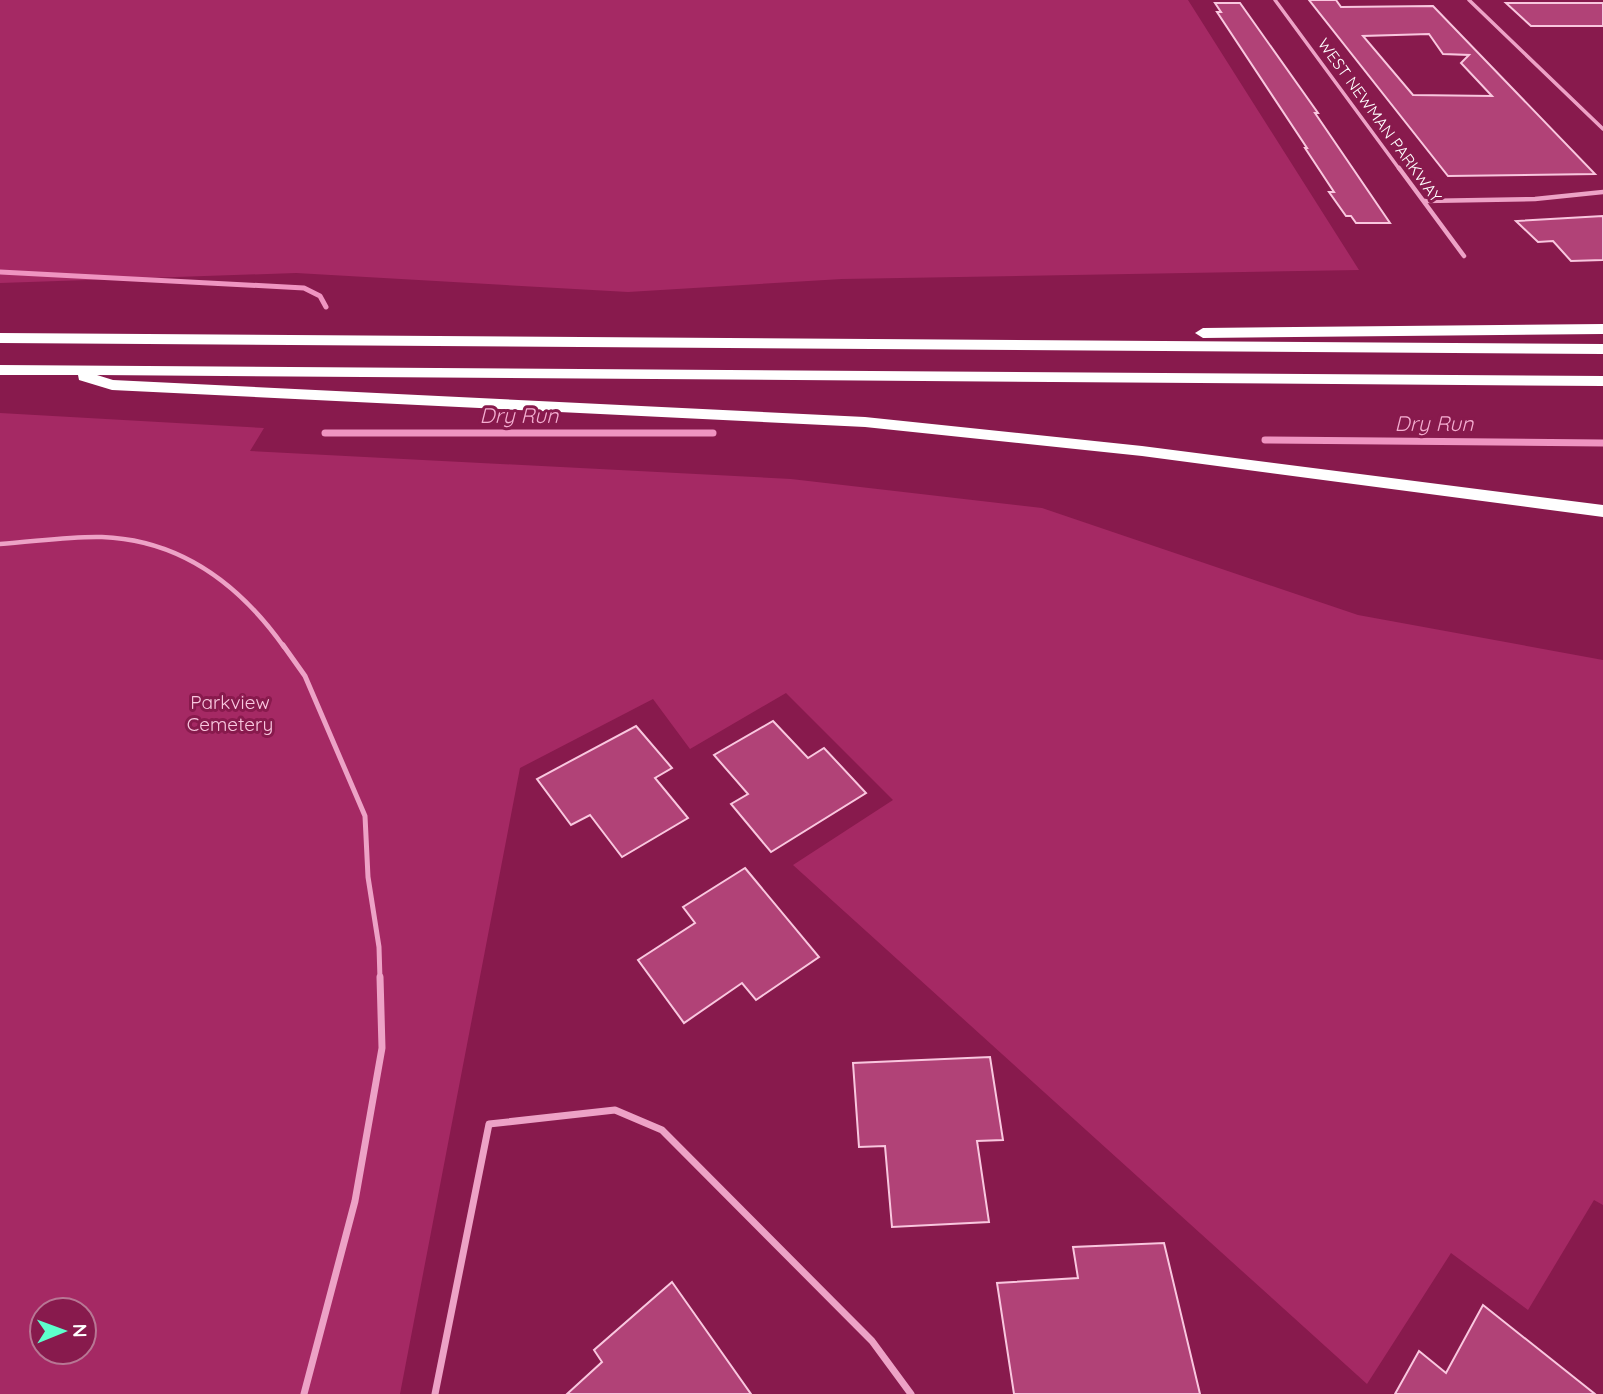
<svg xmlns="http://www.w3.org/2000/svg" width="1603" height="1394" viewBox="0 0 1603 1394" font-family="Quicksand,sans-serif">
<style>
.green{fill:#a52964;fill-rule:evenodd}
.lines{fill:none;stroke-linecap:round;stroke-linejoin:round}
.stream-far1{stroke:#ef94c1;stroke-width:5}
.stream{stroke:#ef94c1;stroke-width:7}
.building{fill:#b14277;stroke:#f9c7df;stroke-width:2;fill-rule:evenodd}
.lane-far2{stroke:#eda2c6;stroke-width:4.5}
.lane-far1{stroke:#eda2c6;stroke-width:5}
.lane{stroke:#eda2c6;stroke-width:7}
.street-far1{stroke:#eda2c6;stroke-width:3.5}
.street{stroke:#eda2c6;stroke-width:4.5}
.highway{fill:#fff;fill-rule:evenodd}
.labels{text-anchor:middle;stroke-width:6;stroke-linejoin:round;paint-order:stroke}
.far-street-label{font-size:16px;fill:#fff;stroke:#881a4d}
.park-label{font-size:19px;fill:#f9c7df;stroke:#881a4d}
.water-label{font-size:21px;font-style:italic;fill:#f4add0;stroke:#881a4d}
</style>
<rect width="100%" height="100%" fill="#881a4d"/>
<g class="green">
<path d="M0,0H1188L1359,270L842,279L628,292L296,273L0,283Z"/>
<path d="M0,413L264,428L250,451L791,479L1042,508L1358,615L1603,660V1205L1594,1200L1528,1310L1451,1253L1367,1384L793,865L893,800L786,693L690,749L653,699L520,768L400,1394H0ZM42,1310H84V1352H42Z"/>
</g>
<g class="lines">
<path class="stream-far1" d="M0,272L304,288L320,296L326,307"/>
<g class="stream">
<path d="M325,433H713"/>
<path d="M1265,440L1603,443"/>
</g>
</g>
<g class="building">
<path d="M1309,0H1336L1341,7L1433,6L1595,174L1448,176ZM1429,34L1443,54L1469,55L1461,63L1492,96L1413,95L1363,36Z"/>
<path d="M1215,3H1240L1318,113H1315L1390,223H1356L1351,216H1346L1329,192H1334L1305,148H1307L1217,12H1221Z"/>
<path d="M1506,3H1603V26H1531Z"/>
<path d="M1603,216V260L1571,261L1553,241L1538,242L1516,221Z"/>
<path d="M773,721L808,758L824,748L866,793L771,852L731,804L748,794L714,755Z"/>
<path d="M636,726L672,768L655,778L688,818L622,857L590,815L571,825L537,779Z"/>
<path d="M745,868L819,957L756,1000L742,983L684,1023L638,960L695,923L683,907Z"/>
<path d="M990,1057L1003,1140L977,1141L989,1222L892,1227L885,1146L859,1147L853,1063Z"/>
<path d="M1164,1243L1200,1394H1014L997,1283L1078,1278L1073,1247Z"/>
<path d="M672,1282L751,1394H567L602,1362L594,1350Z"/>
<path d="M1483,1305L1595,1394H1395L1419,1351L1446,1373Z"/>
</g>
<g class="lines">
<path class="lane-far2" d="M0,544C33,542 69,536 102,537C181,540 240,585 284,647"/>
<path class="lane-far1" d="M283,645L305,676L365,816L368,877L379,947L380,979"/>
<g class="lane">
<path d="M304,1394L355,1201L382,1048L380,977"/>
<path d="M435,1394L489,1124L615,1110L662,1130L872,1341L911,1394"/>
</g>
<g class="street-far1">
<path d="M1275,0L1400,170"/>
<path d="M1469,0L1603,129"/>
</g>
<g class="street">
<path d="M1399,168L1464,256"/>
<path d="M1424,201L1535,199L1603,192"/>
</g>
<g class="highway">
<path d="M1603,324V334L1203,338L1195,333L1203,328Z"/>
<path d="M0,333L1603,344V354L0,343Z"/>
<path d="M0,365L1603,376V386L97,375L113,380L865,417L1142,446L1603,505V517L1142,456L865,427L112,390L79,380L78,375H0Z"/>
</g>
</g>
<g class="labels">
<g class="far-street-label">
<text transform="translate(1380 120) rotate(54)" y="6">WEST NEWMAN PARKWAY</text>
</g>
<g class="park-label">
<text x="230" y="709">Parkview<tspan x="230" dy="22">Cemetery</tspan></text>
</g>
<g class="water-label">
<text x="519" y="423">Dry Run</text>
<text x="1434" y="431">Dry Run</text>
</g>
</g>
<g transform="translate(63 1331) rotate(89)"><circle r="33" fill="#881a4d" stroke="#b87694" stroke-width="2"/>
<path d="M0-5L12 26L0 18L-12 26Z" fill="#5dffcc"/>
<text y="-10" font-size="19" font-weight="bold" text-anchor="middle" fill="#ffffff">N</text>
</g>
</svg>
